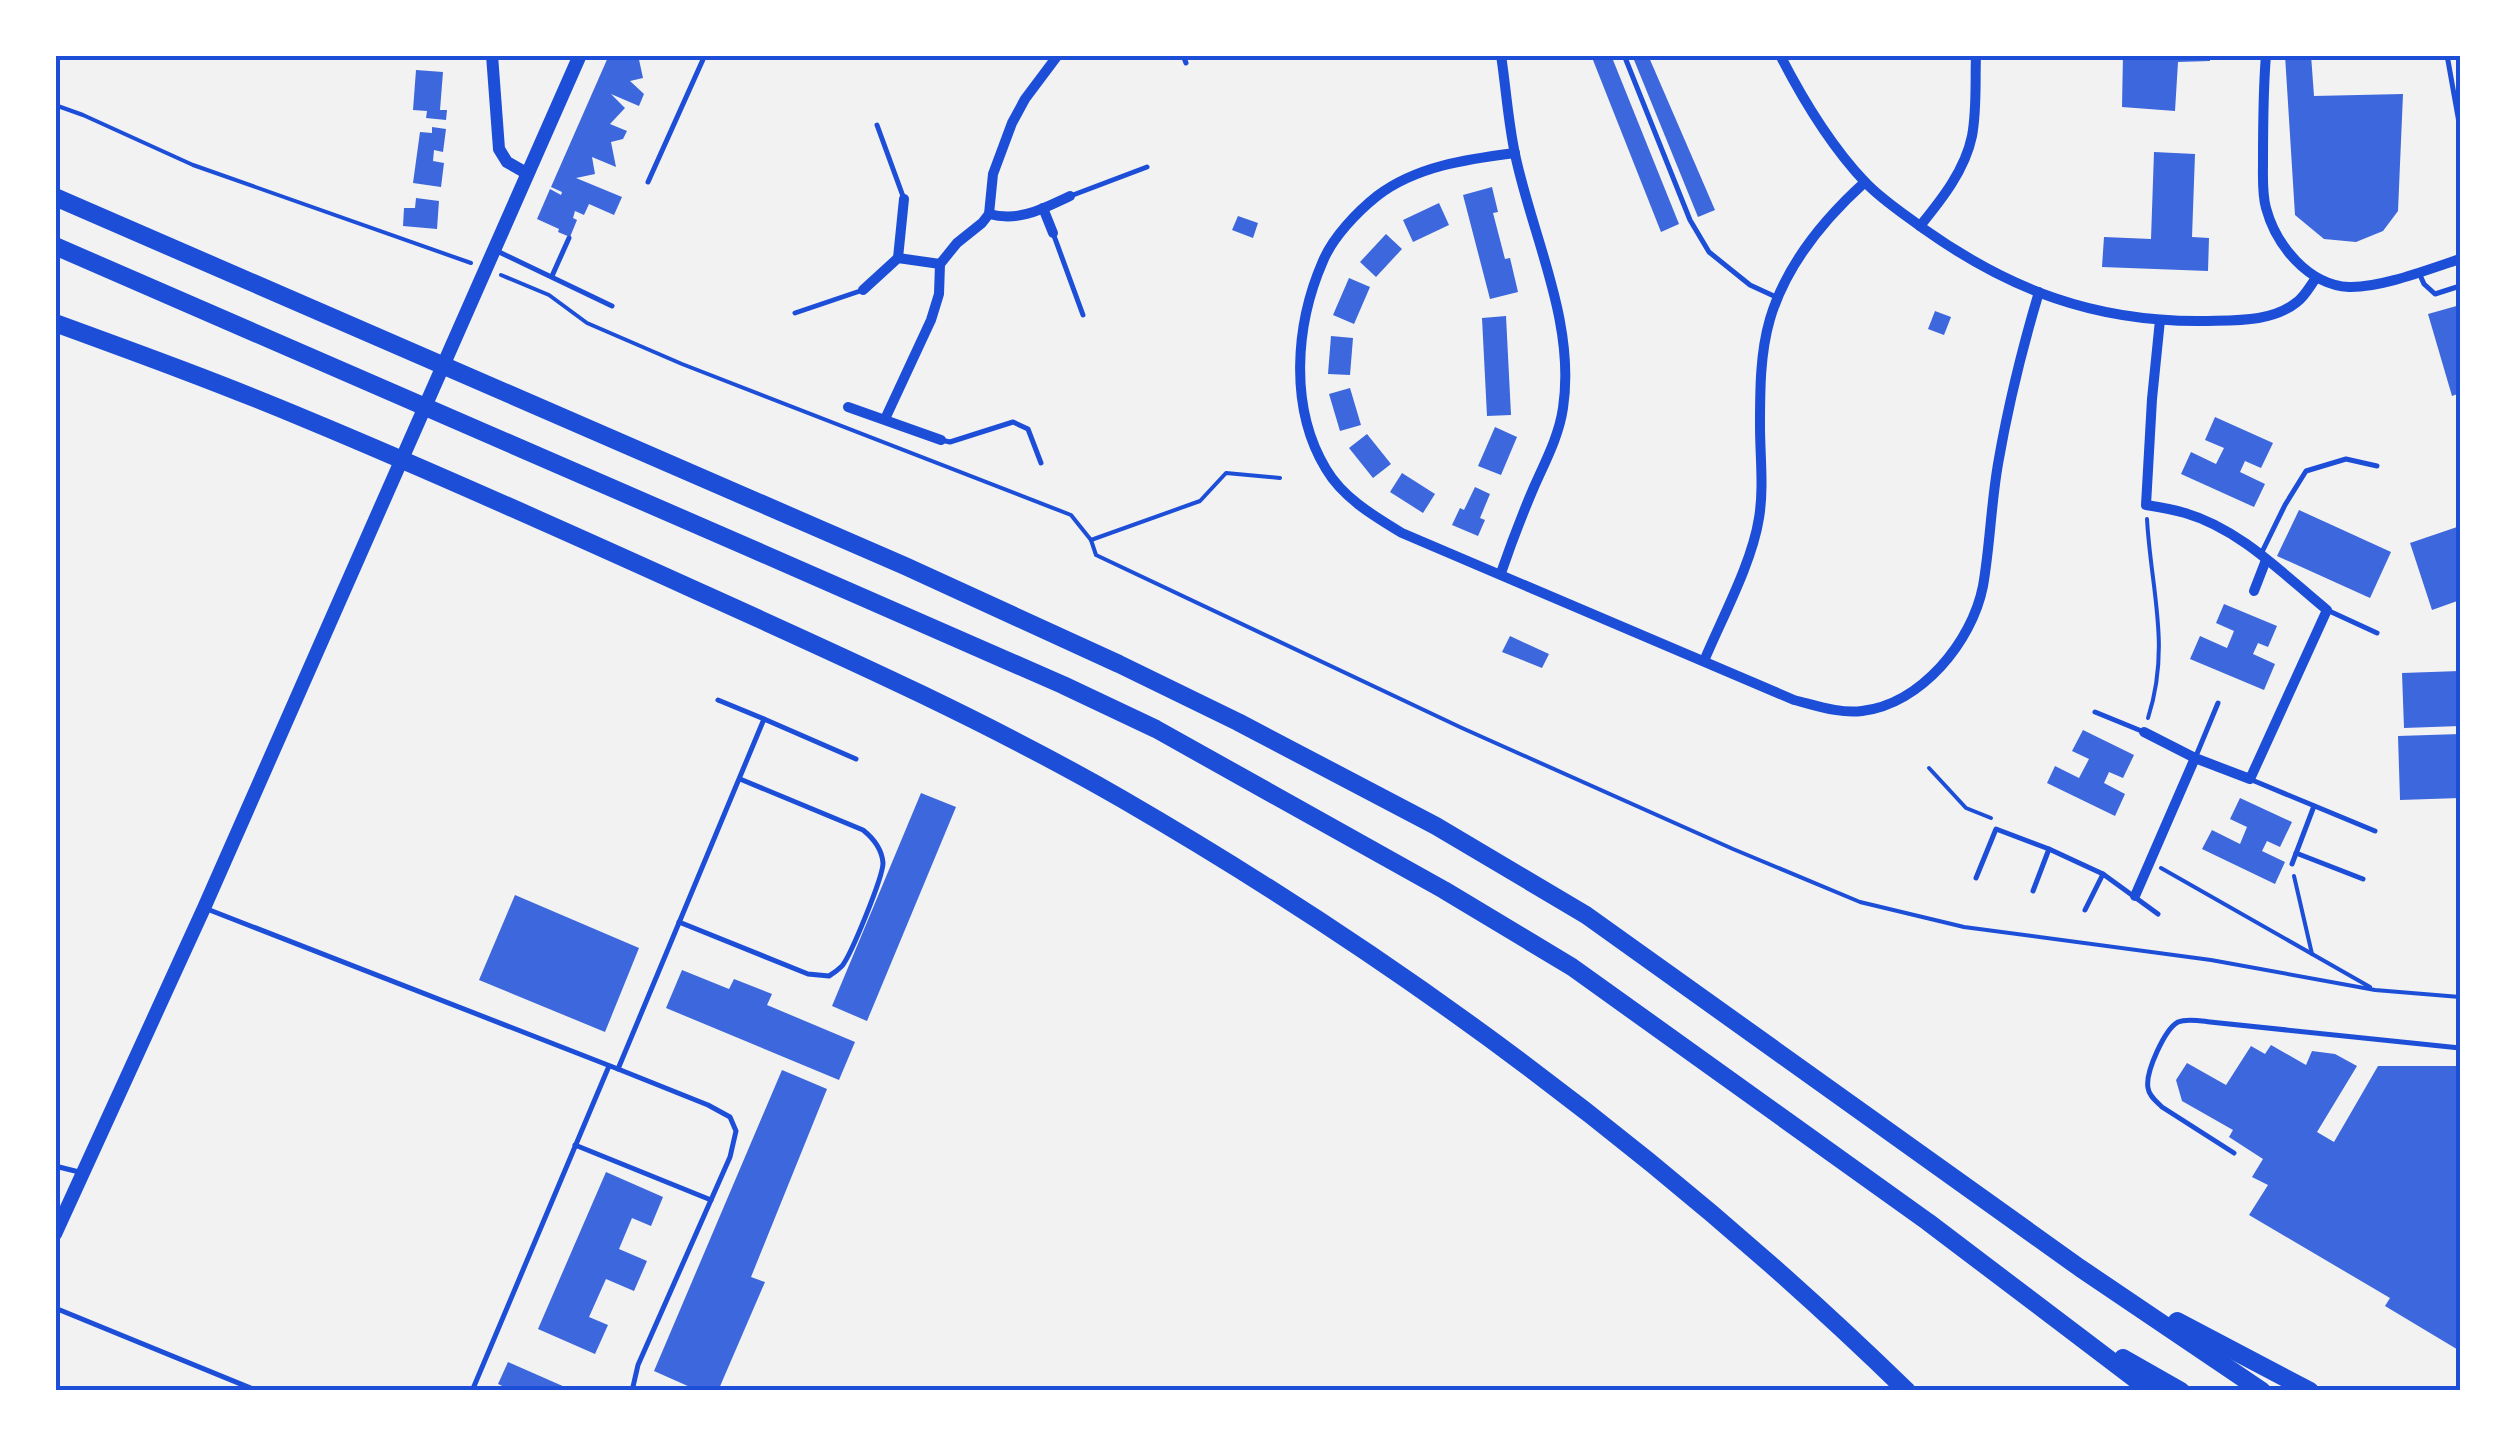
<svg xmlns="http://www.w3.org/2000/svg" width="2515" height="1446" viewBox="0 0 2515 1446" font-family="'Sofia Sans Condensed',sans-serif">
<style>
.building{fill:#3d67dc}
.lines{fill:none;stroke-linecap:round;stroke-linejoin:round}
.path{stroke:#1d4ed8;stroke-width:4}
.service{stroke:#1d4ed8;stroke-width:5}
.minor{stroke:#1d4ed8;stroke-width:10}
.tertiary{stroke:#1d4ed8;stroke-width:12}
.secondary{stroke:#1d4ed8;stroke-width:14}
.trunk{stroke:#1d4ed8;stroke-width:18}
.motorway{stroke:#1d4ed8;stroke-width:18}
.neatline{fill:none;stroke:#1d4ed8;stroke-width:4}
</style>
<rect width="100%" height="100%" fill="#f2f2f2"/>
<g class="building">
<path d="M609,55H638L643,78L630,81L644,94L639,106L611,94L625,108L610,124L627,131L623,139L611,142L616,167L592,157L595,174L576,178L622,197L614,215L589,204L584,215L575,211L573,218L577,220L570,237L558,232L559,229L537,219L550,189L561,195L562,192L551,187Z"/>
<path d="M1591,55H1611L1679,224L1661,232Z"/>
<path d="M1632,55H1648L1715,210L1698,217Z"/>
<path d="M2123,55H2210V61L2178,62L2175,111L2122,107Z"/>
<path d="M2285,55H2311L2314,96L2403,94L2398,211L2383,231L2356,242L2324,239L2295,215Z"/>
<path d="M416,70L443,72L440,110H447L446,120L426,118L427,111L413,110Z"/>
<path d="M432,127L446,129L443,152L434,150L433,161L444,163L441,187L413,183L420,132L432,133Z"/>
<path d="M2154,152L2195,154L2192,237L2209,238L2208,271L2102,267L2104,237L2151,239Z"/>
<path d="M1492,187L1498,212L1493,213L1505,259L1510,258L1518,292L1490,299L1463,195Z"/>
<path d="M416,198L439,201L437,229L403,226L404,208H415Z"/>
<path d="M1439,203L1449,225L1413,242L1403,220Z"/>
<path d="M1238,216L1258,223L1253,238L1232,230Z"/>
<path d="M1386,234L1402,249L1376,277L1360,262Z"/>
<path d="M1349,278L1370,287L1354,324L1333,315Z"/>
<path d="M2460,305V393L2452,396L2428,314Z"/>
<path d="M1935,311L1951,317L1944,335L1928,329Z"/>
<path d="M1506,316L1511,415L1487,416L1482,318Z"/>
<path d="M1331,336L1353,338L1350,375L1328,374Z"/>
<path d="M1350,388L1361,425L1340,431L1329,394Z"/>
<path d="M2215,417L2273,443L2261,468L2245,461L2240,472L2265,484L2254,507L2181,474L2191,452L2216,464L2224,448L2205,440Z"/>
<path d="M1495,427L1517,437L1501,475L1478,466Z"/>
<path d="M1367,434L1391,464L1373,478L1349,448Z"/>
<path d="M1402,473L1435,494L1423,513L1390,492Z"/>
<path d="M1475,487L1490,494L1480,518L1485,520L1478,536L1452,525L1460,508L1464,510Z"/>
<path d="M2299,510L2391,552L2370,598L2277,556Z"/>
<path d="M2460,526V600L2432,610L2410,543Z"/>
<path d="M2224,604L2277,626L2268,647L2258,643L2253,654L2275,664L2264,690L2190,659L2200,636L2227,648L2234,631L2216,623Z"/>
<path d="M1510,636L1549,654L1542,668L1502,652Z"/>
<path d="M2460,671V726L2404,728L2402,673Z"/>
<path d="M2083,730L2134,755L2123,778L2109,772L2104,783L2125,794L2115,816L2047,783L2055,766L2079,778L2089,759L2072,751Z"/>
<path d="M2460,734V798L2400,800L2398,736Z"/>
<path d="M921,793L956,807L867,1021L832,1006Z"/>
<path d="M2240,798L2292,822L2280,847L2267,841L2262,851L2285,862L2275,884L2202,849L2212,830L2240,844L2247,827L2230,819Z"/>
<path d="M515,895L639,948L605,1032L479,980Z"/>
<path d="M682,970L729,989L734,979L772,994L767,1005L855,1042L839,1080L666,1008Z"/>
<path d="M2271,1045L2306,1065L2312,1051L2335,1054L2357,1066L2317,1132L2334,1142L2378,1066H2460V1351L2385,1306L2390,1298L2249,1215L2268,1185L2252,1177L2263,1159L2229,1137L2233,1130L2182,1101L2176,1080L2187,1063L2226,1085L2251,1046L2265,1054Z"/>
<path d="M782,1070L827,1089L751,1277L765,1282L718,1391H699L654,1371Z"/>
<path d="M606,1172L663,1197L651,1226L632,1218L619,1249L647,1261L634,1291L606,1279L589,1317L608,1325L595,1354L538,1329Z"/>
<path d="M508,1362L574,1391H513L498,1384Z"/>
</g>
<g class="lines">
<g class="path">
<path d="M55,105L83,115L193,165L471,263"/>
<path d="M501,275L549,295L587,323L682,364L1071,515L1091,540L1096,555L1462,728L1733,849L1860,902L1964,927L2211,960L2375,990L2460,997"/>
<path d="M2147,519C2151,591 2171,646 2148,718"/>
<path d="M1091,540L1200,501L1226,473L1280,478"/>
<path d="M1929,768L1966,808L1991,818"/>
<path d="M2161,868L2370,987"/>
<path d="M2294,876L2312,954"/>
</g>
<g class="service">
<path d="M1183,55L1186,63"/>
<path d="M1624,55L1690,220L1709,252L1750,285L1776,297"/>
<path d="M2447,55L2460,128"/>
<path d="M877,125L904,199"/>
<path d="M648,182L705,55"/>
<path d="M1073,195L1147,167"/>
<path d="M1053,233L1083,315"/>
<path d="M497,251L612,306"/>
<path d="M2420,275L2424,284L2435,294L2460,286"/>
<path d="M552,276L569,238"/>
<path d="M795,313L863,290"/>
<path d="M941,440L950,442L1013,422L1028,429L1041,463"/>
<path d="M2262,552L2285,505L2306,471L2346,459L2377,466"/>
<path d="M2327,610L2377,633"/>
<path d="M718,700L764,719"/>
<path d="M2095,712L2144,732"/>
<path d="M2196,756L2218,703"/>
<path d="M2252,780L2375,831"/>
<path d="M2296,853L2363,879"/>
<path d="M2292,864L2314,806"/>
<path d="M1976,878L1996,829L2049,849L2103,874L2158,914"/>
<path d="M2033,891L2049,849"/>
<path d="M207,909L618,1069L708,1105L730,1117L736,1131L730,1157L638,1365L632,1391"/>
<path d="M2085,910L2103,874"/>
<path d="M679,922L808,974L829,976C834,973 838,970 842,966C851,955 883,877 883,863C882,850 873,838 863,830L740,779"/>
<path d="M618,1069L764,719L856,759"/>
<path d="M575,1145L711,1200"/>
<path d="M2234,1153L2162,1107C2156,1101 2149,1096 2148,1088C2145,1072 2165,1029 2178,1022C2187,1018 2201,1021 2210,1022L2460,1048"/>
<path d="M55,1166L79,1172"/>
<path d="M55,1308L258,1391"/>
<path d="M472,1391L609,1066"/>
</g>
<g class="minor">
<path d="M1501,55C1506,88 1508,121 1515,154C1532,236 1576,322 1563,408C1559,436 1545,462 1534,487C1522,515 1511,544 1501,573"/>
<path d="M1780,55C1803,100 1830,145 1865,182C1882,200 1904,214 1924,229C2010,290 2095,322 2202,321C2233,320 2271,323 2297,302C2305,296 2310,286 2316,278"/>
<path d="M2266,55C2263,91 2263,126 2263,162C2263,177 2262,194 2266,208C2276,245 2308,285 2349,287C2381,288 2429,269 2460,259"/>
<path d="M1515,153C1468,159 1416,166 1377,196C1357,212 1333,237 1323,261C1295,325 1289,408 1326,469C1343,498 1374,516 1402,533L1794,700C1815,705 1839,714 1862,711C1921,704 1972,642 1983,586C1990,546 1991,504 1998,464C2008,406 2022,349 2039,292"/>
<path d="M1043,208L1053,233"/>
<path d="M989,214C1020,222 1042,209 1070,196"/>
<path d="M1920,226C1942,199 1965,170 1972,136C1977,110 1975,81 1976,55"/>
<path d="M898,258L904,199"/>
<path d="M863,290L898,258L940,264"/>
<path d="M848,407L941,440"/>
<path d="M885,419L931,320L939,294L940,264L957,243L982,223L989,214L993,174L1012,123L1025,99L1058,55"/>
<path d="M2254,591L2266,560"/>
<path d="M1704,661C1722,618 1752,563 1759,518C1764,488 1760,456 1760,426C1760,391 1760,353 1770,319C1786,265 1824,219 1865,182"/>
<path d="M2144,732L2195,758L2250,779L2327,610C2283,574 2240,529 2185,513C2172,509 2159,507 2146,505L2152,399L2160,320"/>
<path d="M2135,896L2195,758"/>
</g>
<path class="tertiary" d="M492,55L499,149L507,162L528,174"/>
<path class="secondary" d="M55,1234L204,908L580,55"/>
<path class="trunk" d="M55,323C140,354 225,385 308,420C438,474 567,532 695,590C839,655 985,720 1122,799C1407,964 1672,1162 1907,1391"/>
<g class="motorway">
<path d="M55,197L905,566L1119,664L1238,722L1436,826L1586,915L2080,1268L2262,1391"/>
<path d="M55,246L750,548L1063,685L1156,729L1444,890L1572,967L1928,1222L2151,1391"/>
<path d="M2177,1321L2310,1391"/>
<path d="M2123,1358L2181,1391"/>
</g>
</g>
<rect width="2515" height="1446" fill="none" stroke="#ffffff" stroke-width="115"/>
<rect x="58" y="58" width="2400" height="1330" class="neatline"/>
</svg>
